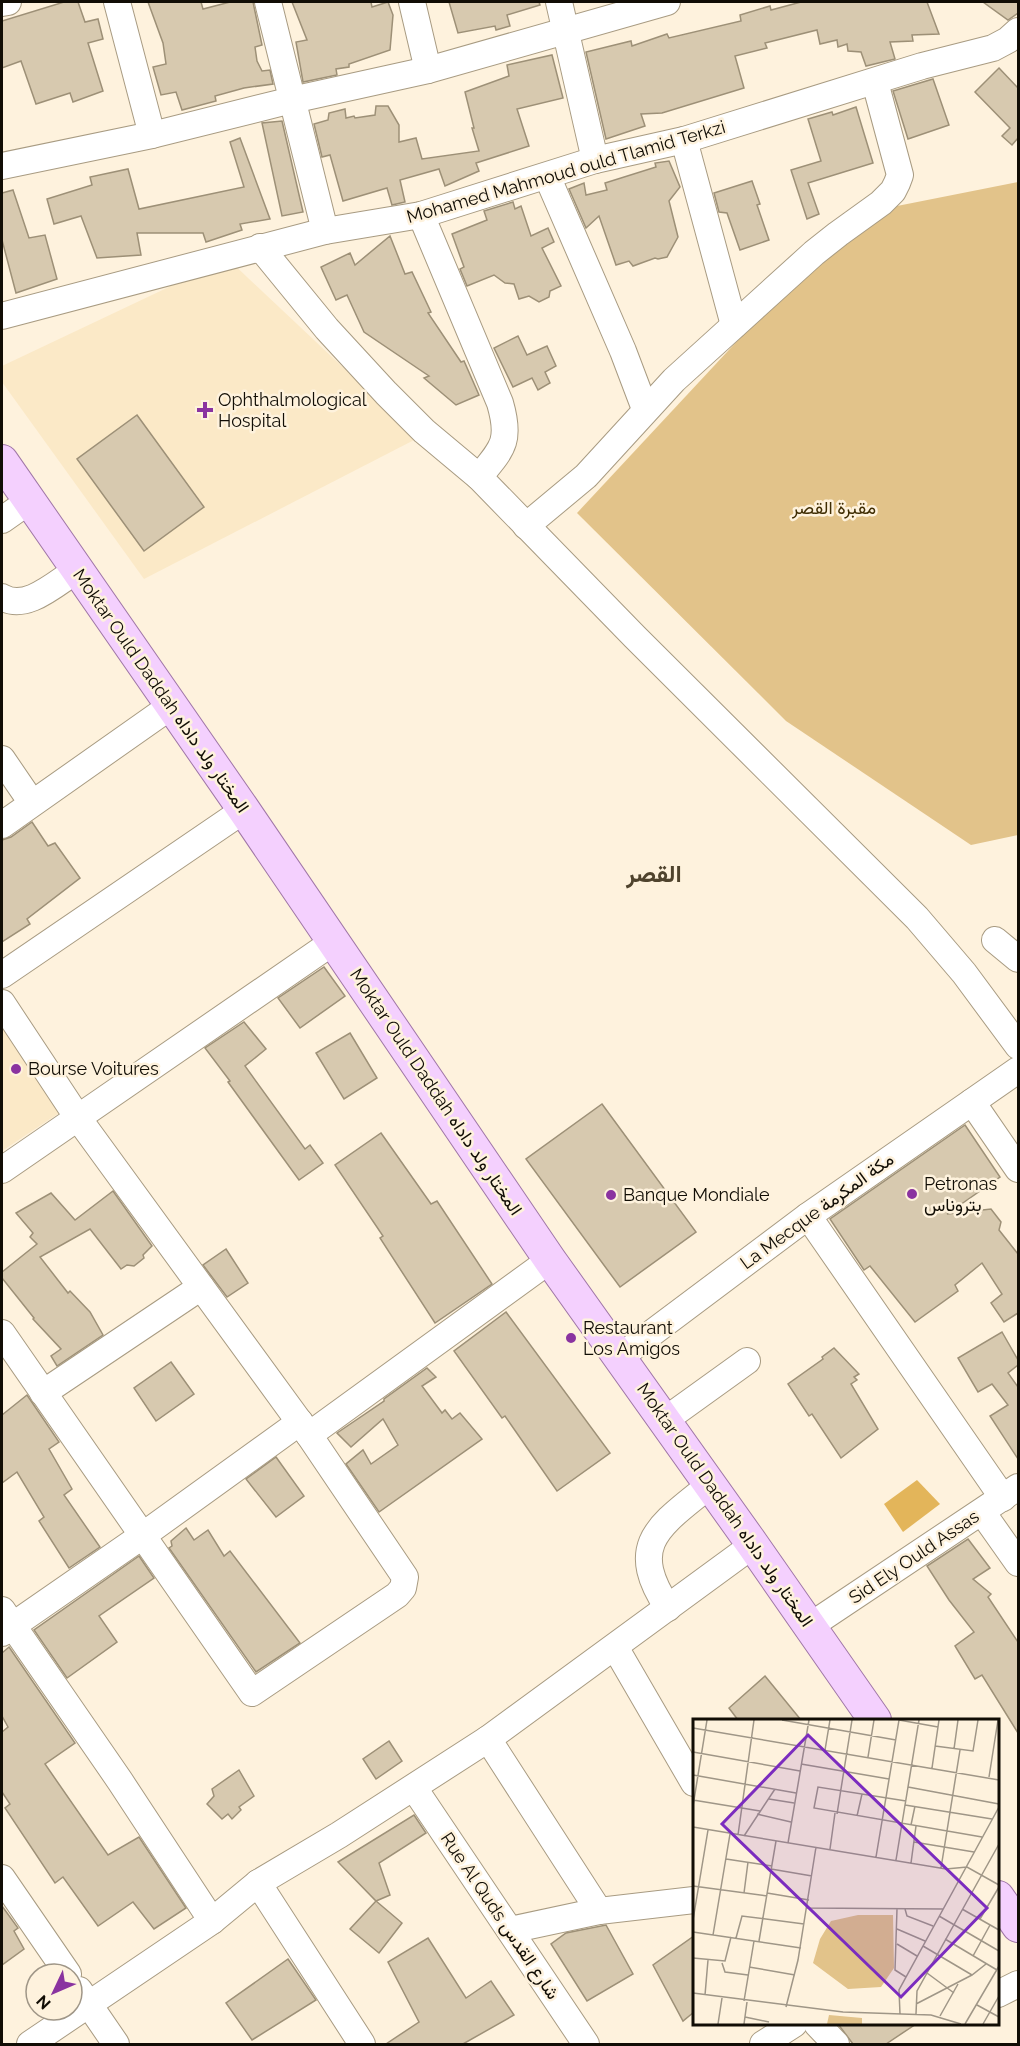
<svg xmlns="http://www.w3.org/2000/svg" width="1020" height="2046" viewBox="0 0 1020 2046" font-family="Raleway,Vazirmatn,sans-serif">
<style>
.built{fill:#fbe9c7}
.green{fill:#e2c38a}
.water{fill:#e3b55a}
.building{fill:#d7c9af;stroke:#9d9077;stroke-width:1.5}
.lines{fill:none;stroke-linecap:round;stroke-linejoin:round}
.minor-casing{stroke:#a89b82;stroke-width:28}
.major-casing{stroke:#a077a7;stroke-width:34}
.minor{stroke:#fff;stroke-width:26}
.major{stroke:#f4d0fe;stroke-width:32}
.poi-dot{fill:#8a33a0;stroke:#fef2dd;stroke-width:2}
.labels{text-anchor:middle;stroke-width:5;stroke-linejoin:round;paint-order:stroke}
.street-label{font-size:18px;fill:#110d05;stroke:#fef2dd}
.poi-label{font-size:18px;fill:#110d05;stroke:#fef2dd;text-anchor:start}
.park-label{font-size:18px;fill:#3f2d03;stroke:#fef2dd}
.district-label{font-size:24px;font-weight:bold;fill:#4f432d;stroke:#fef2dd}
.inset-road{fill:none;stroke:#9f9687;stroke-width:1.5}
.view{fill:#7b2cbf;fill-opacity:0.15;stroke:#7b2cbf;stroke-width:3}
.inset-edge{fill:none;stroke:#110d05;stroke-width:3}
</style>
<rect width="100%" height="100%" fill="#fef2dd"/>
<g class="built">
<path d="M228,259L418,438L144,579L2,382V366Z"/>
<path d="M2,1025L59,1113L2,1151Z"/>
</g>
<path class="green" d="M1018,182V835L971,845L786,721L577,513L807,266L892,207Z"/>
<path class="water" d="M917,1480L940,1504L903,1532L884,1504Z"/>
<g class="building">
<path d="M64,2H78L85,22L98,19L103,39L88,43L103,91L73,102L70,93L36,104L21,61L2,68V21Z"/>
<path d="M148,2H201L203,9L230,2H253L262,45L255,47L257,61L262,71L270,70L273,84L244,88L215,96L216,101L182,110L176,92L161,95L153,67L166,64L163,43Z"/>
<path d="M292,2H371L372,7L388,2L393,15L390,50L349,64V67L336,69L337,75L303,82L296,42L307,40Z"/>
<path d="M449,2H539L540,5L507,15L510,26L496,30L495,26L458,33Z"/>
<path d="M801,2H927L939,34L912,35L913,41L890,42L895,59L866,66L861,52L848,51L847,44L838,47L837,40L820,44L817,30L765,43L767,48L735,56L744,88L662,113L641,114L645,126L606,139L586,52L631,41L632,46L667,34L669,38L741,21L740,15L770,6L771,10Z"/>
<path d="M983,2H1018V13L1008,20Z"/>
<path d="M552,55L563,98L517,109L529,146L476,163L479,171L445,186L439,169L400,180L405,202L392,205L387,188L343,201L330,155L322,157L314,124L328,120L329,113L345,109L346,118L354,116L355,118L375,115L376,106H388L399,125V142L416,138L422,159L479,151L472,128H474L465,92L509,76L507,65Z"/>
<path d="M999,68L1018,88V138L1012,145L1002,136L1010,128L975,92Z"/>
<path d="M933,79L949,125L908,139L893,91Z"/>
<path d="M856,107L873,163L808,183L819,214L807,219L791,170L821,161L808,119L832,112L833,115Z"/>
<path d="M282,121L303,212L282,216L262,123Z"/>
<path d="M240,138L270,219L240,224L242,230L206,242L203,233H137L141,255L97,258L81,216L54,224L47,199L92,185L90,177L128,169L139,209L244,187L230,142Z"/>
<path d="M669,161L680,187L669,201L678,237L667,257L658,259L655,258L633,266L629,261L616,265L599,216L586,228L569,189L584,183L586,195L607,190L605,183L656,167L655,163Z"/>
<path d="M752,181L760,204L757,205L769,240L740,250L727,213L719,212L714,193Z"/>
<path d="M13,190L29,238L45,235L57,279L16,293L2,240V193Z"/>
<path d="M513,202L515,209L521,206L531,236L548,228L554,242L542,248L561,286L550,291L549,297L539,302L529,296L519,299L514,284L505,283L494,275L467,286L460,269L464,267L452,234L487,220L484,211Z"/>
<path d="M390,236L405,274L412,272L431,312L428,313L461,362L464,361L479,395L456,405L424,378L429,376L364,332L347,295L336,300L321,267L350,253L355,265Z"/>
<path d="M518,336L527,355L547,346L556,366L545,372L550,383L538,390L532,378L513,387L494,348Z"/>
<path d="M137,415L204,507L144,551L77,459Z"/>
<path d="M32,822L48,846L55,843L80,878L27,919L30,924L2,942V840L11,837Z"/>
<path d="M324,967L345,996L300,1028L278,998Z"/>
<path d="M244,1022L266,1049L245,1066L305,1149L310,1145L323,1163L299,1180L228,1082L230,1081L205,1048Z"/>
<path d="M350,1033L377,1078L344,1099L316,1053Z"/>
<path d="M602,1104L696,1232L620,1287L526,1159Z"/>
<path d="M965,1125L1000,1177L947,1214L991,1209L1001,1222L999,1230L1018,1254V1313L1004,1322L991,1303L1002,1294L982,1263L955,1285L958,1291L915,1322L870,1266L864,1270L830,1219Z"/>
<path d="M381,1133L431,1204L437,1201L492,1284L435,1323L380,1238L383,1236L335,1165Z"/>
<path d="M113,1191L152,1246L143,1255L144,1258L134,1266L127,1265L121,1269L90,1229L40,1257L68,1293L70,1291L90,1312L103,1335L57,1366L51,1356L61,1349L33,1319L34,1318L2,1278V1272L37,1244L30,1237L33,1233L16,1213L51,1193L75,1220Z"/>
<path d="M226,1249L248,1283L227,1297L203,1265Z"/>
<path d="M506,1312L610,1453L557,1491L505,1416L502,1418L454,1351Z"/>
<path d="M1002,1332L1018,1360V1365L1008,1373L1018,1387V1459L990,1416L1008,1405L992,1384L978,1392L958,1358Z"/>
<path d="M834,1348L859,1374L854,1377L857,1380L851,1384L878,1429L841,1458L812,1414L809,1416L788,1384L823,1359L822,1357Z"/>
<path d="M171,1362L194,1394L156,1421L134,1388Z"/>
<path d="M427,1368L436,1377L422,1386L442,1413L445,1410L452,1419L460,1413L482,1439L379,1512L346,1464L363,1450L371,1464L398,1445L383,1419L351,1447L337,1433L384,1401V1399Z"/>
<path d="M27,1395L59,1442L49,1449L72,1489L64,1495L100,1547L69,1568L39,1521L44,1517L17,1472L2,1483V1415Z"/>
<path d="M276,1457L304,1496L276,1517L246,1479Z"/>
<path d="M186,1528L194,1540L208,1530L224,1556L230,1551L300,1643L256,1672L169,1548L172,1546L171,1541Z"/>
<path d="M968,1539L990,1568L973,1579L991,1594L988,1597L1018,1642V1733L982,1675L975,1679L955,1646L974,1632L949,1600L927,1566Z"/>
<path d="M139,1556L154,1578L99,1616L117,1642L67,1678L34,1630Z"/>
<path d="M9,1647L75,1743L45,1764L108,1855L139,1837L186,1908L154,1929L133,1902L98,1926L63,1877L55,1883L5,1808L10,1804L2,1792V1732L8,1727L2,1716V1653Z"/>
<path d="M765,1676L801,1720H738L729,1708Z"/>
<path d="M389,1741L402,1761L376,1779L363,1759Z"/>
<path d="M239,1770L254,1796L239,1807L241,1810L232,1819L228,1814L222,1819L207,1804L214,1796L212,1789Z"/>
<path d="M414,1815L426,1833L379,1863L390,1895L376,1901L338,1862Z"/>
<path d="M376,1901L402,1923L379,1953L350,1929Z"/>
<path d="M2,1906L18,1928L14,1931L24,1949L2,1965Z"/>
<path d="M606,1925L633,1974L587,2001L551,1944L566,1933Z"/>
<path d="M694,1936V2012L683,2021L653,1965Z"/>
<path d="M428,1938L466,1998L491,1981L514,2015L463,2044H386L419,2022L388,1962Z"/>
<path d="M288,1959L316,2000L252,2040L226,2003Z"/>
<path d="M838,2024H916L886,2044H853Z"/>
</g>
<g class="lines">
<defs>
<g id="minor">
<path d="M117,2L152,135"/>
<path d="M268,2L325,231"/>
<path d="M412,2L428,70"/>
<path d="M559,2L595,160"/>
<path d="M2,3L8,2"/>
<path d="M684,140L734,325"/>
<path d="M2,166L152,135L292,100L428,70L667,2"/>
<path d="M547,176L623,351L645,409"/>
<path d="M421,215L500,403C511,441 503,448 479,477"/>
<path d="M260,247L327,329L386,393L424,431L479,477L635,637L917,918L964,973L1018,1046"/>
<path d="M2,316L325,231L421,215L595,160L684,140L922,66L993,48L1008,40L1018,31"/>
<path d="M2,520L29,501"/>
<path d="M526,526L586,476L674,380L814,253L838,234L881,203L893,191L897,183L900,175L875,82"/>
<path d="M2,597C26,612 56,583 77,570"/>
<path d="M2,759L32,803"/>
<path d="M2,825L171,706"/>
<path d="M995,940L1018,959"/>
<path d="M2,975L244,810"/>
<path d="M2,1003L78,1118L309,1435L405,1577L403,1588L397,1595L252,1693L2,1333"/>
<path d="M972,1102L1018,1169"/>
<path d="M2,1170L333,942"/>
<path d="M808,1216L1003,1498"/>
<path d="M620,1357L808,1216L1018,1070"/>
<path d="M43,1393L201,1287"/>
<path d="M665,1420L747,1361"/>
<path d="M309,1435L550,1260"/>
<path d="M982,1512L1018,1563"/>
<path d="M668,1608C625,1543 661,1525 711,1484"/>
<path d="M2,1610L120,1781L212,1921"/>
<path d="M810,1626L1018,1487"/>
<path d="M2,1633L142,1536L300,1422"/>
<path d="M615,1647L694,1783"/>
<path d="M488,1739L599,1911"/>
<path d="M414,1788L586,2044"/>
<path d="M2,1878L68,1974"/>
<path d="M258,1883L362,2044"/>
<path d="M510,1930L599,1911L694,1900"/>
<path d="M79,1990L116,2044"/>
<path d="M998,1994L1018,1984"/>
<path d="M817,2024L836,2044"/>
<path d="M30,2044L212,1921L258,1883L339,1835L488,1739L753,1545"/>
<path d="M763,2044L794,2024"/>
</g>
<g id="major">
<path d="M2,461L244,810L550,1260L753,1545L875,1720"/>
<path d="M998,1897L1018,1926"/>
</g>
</defs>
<use href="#minor" class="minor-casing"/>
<use href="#major" class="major-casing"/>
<use href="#minor" class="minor"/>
<use href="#major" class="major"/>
</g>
<g class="poi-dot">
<path d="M202 401h6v6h6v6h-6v6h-6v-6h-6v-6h6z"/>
<circle cx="16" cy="1069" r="6"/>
<circle cx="912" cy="1194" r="6"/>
<circle cx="611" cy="1195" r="6"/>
<circle cx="571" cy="1338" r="6"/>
</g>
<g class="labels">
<g class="street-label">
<text transform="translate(566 172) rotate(-16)" y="6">Mohamed Mahmoud ould Tlamid Terkzi</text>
<text transform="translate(161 691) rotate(55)" y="6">Moktar Ould Daddah المختار ولد داداه</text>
<text transform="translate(436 1092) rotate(56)" y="6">Moktar Ould Daddah المختار ولد داداه</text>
<text transform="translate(817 1211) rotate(-36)" y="6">La Mecque مكة المكرمة</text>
<text transform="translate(725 1505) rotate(55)" y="6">Moktar Ould Daddah المختار ولد داداه</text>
<text transform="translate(914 1557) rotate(-34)" y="6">Sid Ely Ould Assas</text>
<text transform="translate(500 1916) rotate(56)" y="6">Rue Al Quds شارع القدس</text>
</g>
<g class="poi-label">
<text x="218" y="406">Ophthalmological<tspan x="218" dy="21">Hospital</tspan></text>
<text x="28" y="1075">Bourse Voitures</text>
<text x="924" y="1190">Petronas<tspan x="924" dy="21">بتروناس</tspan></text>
<text x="623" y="1201">Banque Mondiale</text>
<text x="583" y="1334">Restaurant<tspan x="583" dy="21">Los Amigos</tspan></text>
</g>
<g class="park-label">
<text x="834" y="514">مقبرة القصر</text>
</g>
<g class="district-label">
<text x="654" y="882">القصر</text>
</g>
</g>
<g transform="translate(693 1719)">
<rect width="306" height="306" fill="#fef2dd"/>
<path d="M165,196H200L201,249L188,268L155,270L120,244L127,220L138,202ZM136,296L169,299V305H134Z" fill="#e2c38a"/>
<path class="inset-road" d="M89,1L203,21M206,1L245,8M0,9L306,61M242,27L280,32L285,1M261,30L265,1M132,31L137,1M0,33L107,52M175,38L181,1M108,45L196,60M239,49L246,1M0,56L103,74M296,58L305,1M215,68L306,85M76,80L101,84M0,81L67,92M213,82L125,68L121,89L289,118M212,86L299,100M0,87L14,1M64,95L98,103M144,95L159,1M164,97L169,75M218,106L222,87M0,108L253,150L274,148L306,166M45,116L61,1M51,117L82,70M221,123L281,133M95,124L116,1M137,130L142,94M183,138L206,1M33,140L79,147M203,141L226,1M218,144L223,107M248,149L267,31M78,150L119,157M0,167L74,177M51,174L55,143M74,174L116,181M114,189L250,190M204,190L202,251L213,258M212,190L214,197L240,207M269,190L306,211M246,197L306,232M287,200L306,168M0,201L15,111M204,210L232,222M0,213L108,229M20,216L37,115M43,219L49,197L111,205M252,220L304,251M66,222L83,122M204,225L224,237M230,227L279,256L293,245M280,237L297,206M0,239L32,242L38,218M29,244L32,253L55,256M56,248L102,256M234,254L261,274M0,274L150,293L238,296L268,305M12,276L15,241M51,282L61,222M223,285L279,256M284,286L306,298M93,288L105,241L123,128M207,295L206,271L306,88M223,295L224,272L306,125M247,297L265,265M52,298L76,303M25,305L29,279M51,305L54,283M272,305L306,247M290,305L306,277"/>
<path class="view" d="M115,16L294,189L208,278L29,105Z"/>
<rect width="306" height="306" class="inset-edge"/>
</g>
<rect width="1020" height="2046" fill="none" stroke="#110d05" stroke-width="6"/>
<g transform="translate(54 1992) rotate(226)"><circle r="28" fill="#fef2dd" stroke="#9f9687" stroke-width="1.5"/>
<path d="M0-4.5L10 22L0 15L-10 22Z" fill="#8a33a0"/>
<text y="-9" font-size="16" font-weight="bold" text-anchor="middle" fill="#110d05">N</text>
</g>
</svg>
